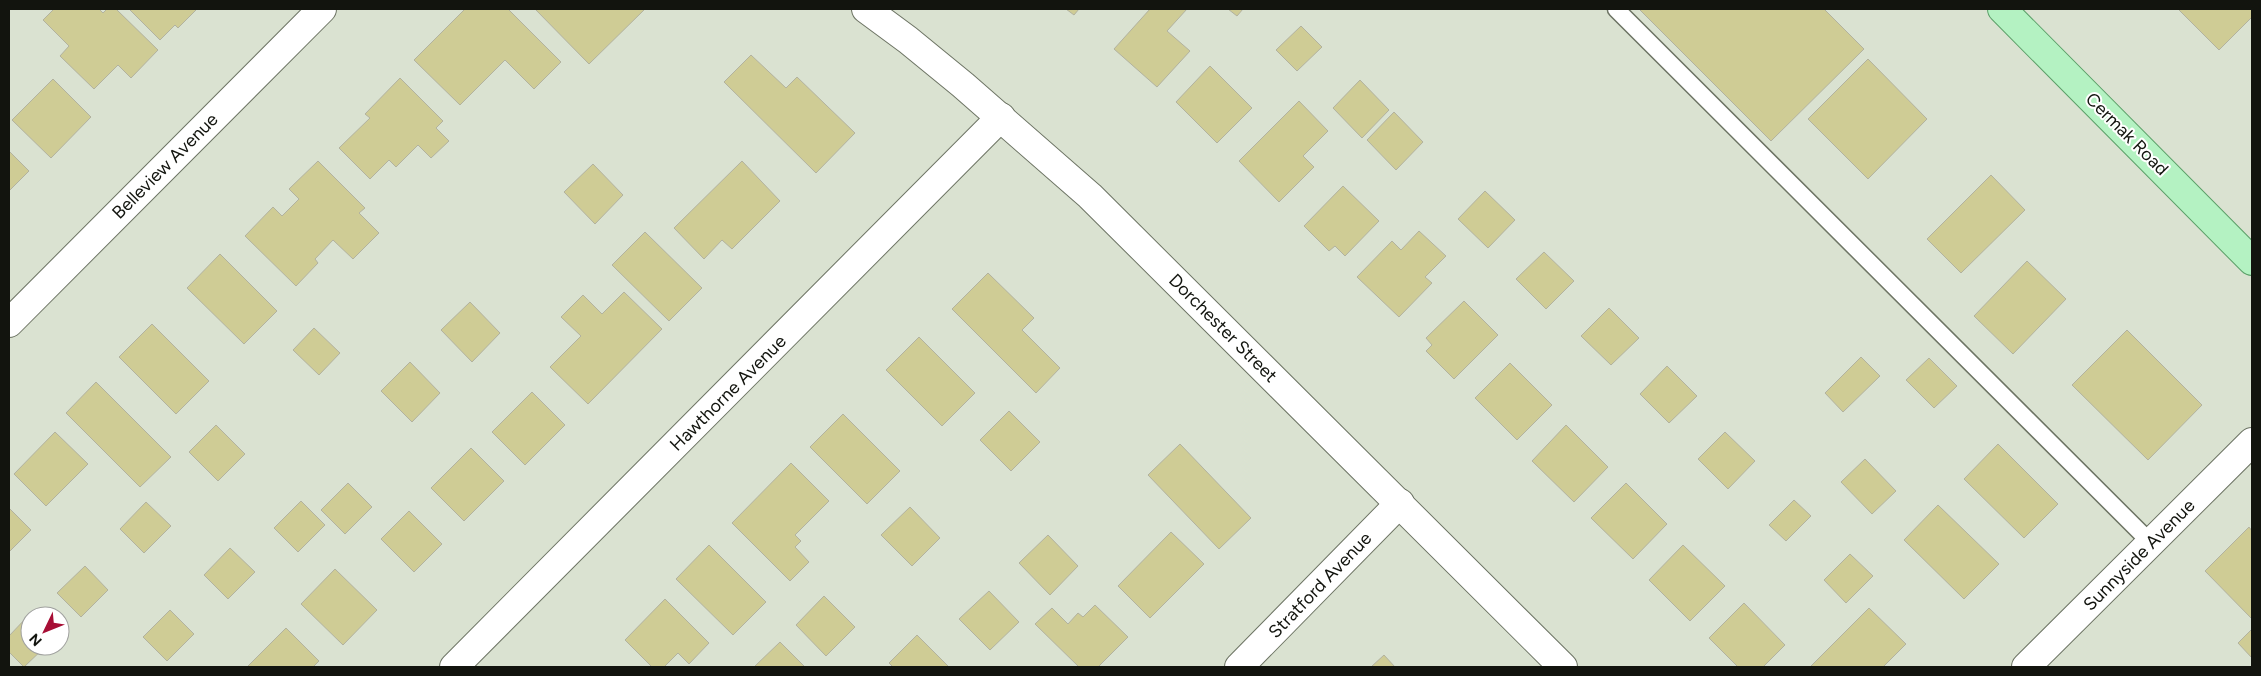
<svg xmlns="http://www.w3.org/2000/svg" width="2261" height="676" viewBox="0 0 2261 676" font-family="Figtree,sans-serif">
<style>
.building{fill:#cfcc95;stroke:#b2b29f}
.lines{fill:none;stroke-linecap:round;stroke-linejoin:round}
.service-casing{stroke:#6d7464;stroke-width:19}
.minor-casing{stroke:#6d7464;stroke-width:30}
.primary-casing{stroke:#5b9f68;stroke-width:30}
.service{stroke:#fff;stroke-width:16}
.minor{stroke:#fff;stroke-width:28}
.primary{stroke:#b4f2c2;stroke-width:28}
.labels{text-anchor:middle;stroke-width:4;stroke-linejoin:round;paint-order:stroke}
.street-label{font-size:18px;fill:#12140e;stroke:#fff}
</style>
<rect width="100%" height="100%" fill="#dae2d1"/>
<g class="building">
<path d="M54,9H99L103,13L107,9H116L158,50L131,78L118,65L94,89L60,56L69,46L43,20Z"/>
<path d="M129,9H197L178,28L175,25L160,40Z"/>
<path d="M465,9H508L561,62L534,89L505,60L460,105L414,60Z"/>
<path d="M535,9H645L589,64Z"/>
<path d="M1066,9H1079L1074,15Z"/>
<path d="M1150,9H1187L1167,31L1190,51L1157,87L1114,49Z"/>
<path d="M1228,9H1243L1237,16Z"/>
<path d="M1639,9H1824L1864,49L1771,141Z"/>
<path d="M2178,9H2252V17L2219,50Z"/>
<path d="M1301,26L1322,47L1297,71L1276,50Z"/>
<path d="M751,55L786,88L797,77L855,133L816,173L724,82Z"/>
<path d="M1868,59L1927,119L1868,179L1808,119Z"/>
<path d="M1210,66L1252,108L1217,143L1176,102Z"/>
<path d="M400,78L443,121L436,128L449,141L431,158L418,145L396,167L389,160L370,179L339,148L370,118L365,114Z"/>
<path d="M53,79L91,117L51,158L12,120Z"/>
<path d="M1360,80L1389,110L1362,138L1333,108Z"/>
<path d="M1299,101L1328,131L1303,156L1314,167L1279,202L1239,161Z"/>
<path d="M1394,112L1423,142L1396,170L1367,140Z"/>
<path d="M9,151L29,171L9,191Z"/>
<path d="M318,161L365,208L359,213L379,233L353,259L333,240L315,259L318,263L296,286L245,236L273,207L282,216L299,199L289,189Z"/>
<path d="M742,161L780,201L732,249L722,240L704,259L674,228Z"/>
<path d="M593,164L623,195L595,224L564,192Z"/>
<path d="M1991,175L2025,210L1961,273L1927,239Z"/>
<path d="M1343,186L1379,221L1345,256L1335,246L1329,251L1304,226Z"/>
<path d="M1485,191L1515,220L1488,248L1458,219Z"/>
<path d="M1419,231L1446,256L1425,277L1432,283L1399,317L1357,277L1392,241L1401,250Z"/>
<path d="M645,232L702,288L669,321L612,265Z"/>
<path d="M1544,252L1574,281L1546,309L1516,279Z"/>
<path d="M220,254L277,311L244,344L187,288Z"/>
<path d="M2027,261L2066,299L2013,354L1974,316Z"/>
<path d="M988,273L1034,318L1022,330L1060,368L1036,393L952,309Z"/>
<path d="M624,292L662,329L588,404L550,367L581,336L561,317L583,295L602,314Z"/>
<path d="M1464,301L1498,335L1454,379L1426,351L1432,345L1426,338Z"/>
<path d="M470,302L500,333L472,362L441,330Z"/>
<path d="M1609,308L1639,338L1611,365L1581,336Z"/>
<path d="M152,324L209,381L176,414L119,357Z"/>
<path d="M314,328L340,353L319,375L293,350Z"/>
<path d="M2127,330L2202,405L2148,460L2072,385Z"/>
<path d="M919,337L975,393L942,426L886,370Z"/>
<path d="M1861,357L1880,376L1843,412L1825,393Z"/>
<path d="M1929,358L1957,386L1934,408L1906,380Z"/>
<path d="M410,362L440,393L412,422L381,391Z"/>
<path d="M1510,363L1552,405L1517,440L1475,398Z"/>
<path d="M1667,366L1697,396L1669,423L1640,394Z"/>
<path d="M96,382L171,457L140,487L66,413Z"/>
<path d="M532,392L565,425L525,465L492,432Z"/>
<path d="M1009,411L1040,442L1011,471L980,440Z"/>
<path d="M843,414L900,471L867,504L810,447Z"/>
<path d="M216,425L245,454L218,481L189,452Z"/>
<path d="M1566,425L1608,467L1574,502L1532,461Z"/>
<path d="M55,432L88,464L46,506L14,474Z"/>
<path d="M1725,432L1755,461L1728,489L1698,459Z"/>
<path d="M1180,444L1251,518L1219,549L1148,475Z"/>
<path d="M1998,444L2058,504L2024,538L1964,479Z"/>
<path d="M471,448L504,481L464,521L431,488Z"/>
<path d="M1865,459L1896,491L1872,514L1841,482Z"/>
<path d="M791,463L829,501L795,535L801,541L795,547L809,562L790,581L732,523Z"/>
<path d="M348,483L372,507L345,534L321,510Z"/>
<path d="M1626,483L1667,524L1633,559L1591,518Z"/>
<path d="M1794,500L1811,516L1786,541L1769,525Z"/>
<path d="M301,501L325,525L298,552L274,528Z"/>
<path d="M146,502L171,526L144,553L120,529Z"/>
<path d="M1938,505L1999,564L1964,599L1904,540Z"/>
<path d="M910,507L940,538L912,566L881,535Z"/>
<path d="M9,508L31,530L9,552Z"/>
<path d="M409,511L442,544L414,572L381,539Z"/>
<path d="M2249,527L2252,531V619L2205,571Z"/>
<path d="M1171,532L1204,564L1150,618L1118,586Z"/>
<path d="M1048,535L1078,566L1050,595L1019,563Z"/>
<path d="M709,545L766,602L733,635L676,579Z"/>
<path d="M1683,545L1725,586L1690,621L1649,580Z"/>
<path d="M230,548L255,572L228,599L204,575Z"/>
<path d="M1850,554L1873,576L1846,603L1824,580Z"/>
<path d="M85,566L108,590L81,617L57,593Z"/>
<path d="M335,569L377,610L343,645L301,604Z"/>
<path d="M989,591L1019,622L990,650L959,619Z"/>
<path d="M824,596L855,627L826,656L796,625Z"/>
<path d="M665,599L709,643L689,664L678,653L664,667H652L625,640Z"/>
<path d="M1744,603L1785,645L1763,667H1738L1709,638Z"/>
<path d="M1095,605L1128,637L1098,667H1079L1035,624L1052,608L1068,624L1078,613L1083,617Z"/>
<path d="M1869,608L1906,644L1883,667H1810Z"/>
<path d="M170,610L194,634L167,661L143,637Z"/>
<path d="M27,617L30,620V646H46L24,667L9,652V636Z"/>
<path d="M286,628L319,661L313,667H247Z"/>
<path d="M2252,629V658L2238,643Z"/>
<path d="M917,635L948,666L947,667H893L889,663Z"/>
<path d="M780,642L805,667H754Z"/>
<path d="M1384,655L1395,667H1371Z"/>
</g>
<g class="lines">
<defs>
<path id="service" d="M1616,9L2151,543"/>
<g id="minor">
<path d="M866,9L908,40L963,85L1090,196L1563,667"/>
<path d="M9,323L322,9"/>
<path d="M454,667L1001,117"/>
<path d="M1239,667L1400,503"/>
<path d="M2026,667L2252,442"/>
</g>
<path id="primary" d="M2002,9L2252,261"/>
</defs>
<use href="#service" class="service-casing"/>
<use href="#minor" class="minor-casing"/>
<use href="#primary" class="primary-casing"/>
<use href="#service" class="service"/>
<use href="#minor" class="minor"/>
<use href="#primary" class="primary"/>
</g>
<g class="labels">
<g class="street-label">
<text transform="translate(2127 134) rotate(45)" y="6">Cermak Road</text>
<text transform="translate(165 166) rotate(-45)" y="6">Belleview Avenue</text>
<text transform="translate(1223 328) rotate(45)" y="6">Dorchester Street</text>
<text transform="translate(728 393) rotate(-45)" y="6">Hawthorne Avenue</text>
<text transform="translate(2139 555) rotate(-45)" y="6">Sunnyside Avenue</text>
<text transform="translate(1320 585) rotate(-46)" y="6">Stratford Avenue</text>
</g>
</g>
<rect width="2261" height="676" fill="none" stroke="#12140e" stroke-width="20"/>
<g transform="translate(45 631) rotate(227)"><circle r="24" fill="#ffffff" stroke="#a0a19f"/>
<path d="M0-4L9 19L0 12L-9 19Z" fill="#a70e35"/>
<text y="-8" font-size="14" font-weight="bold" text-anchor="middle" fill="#12140e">N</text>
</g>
</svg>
